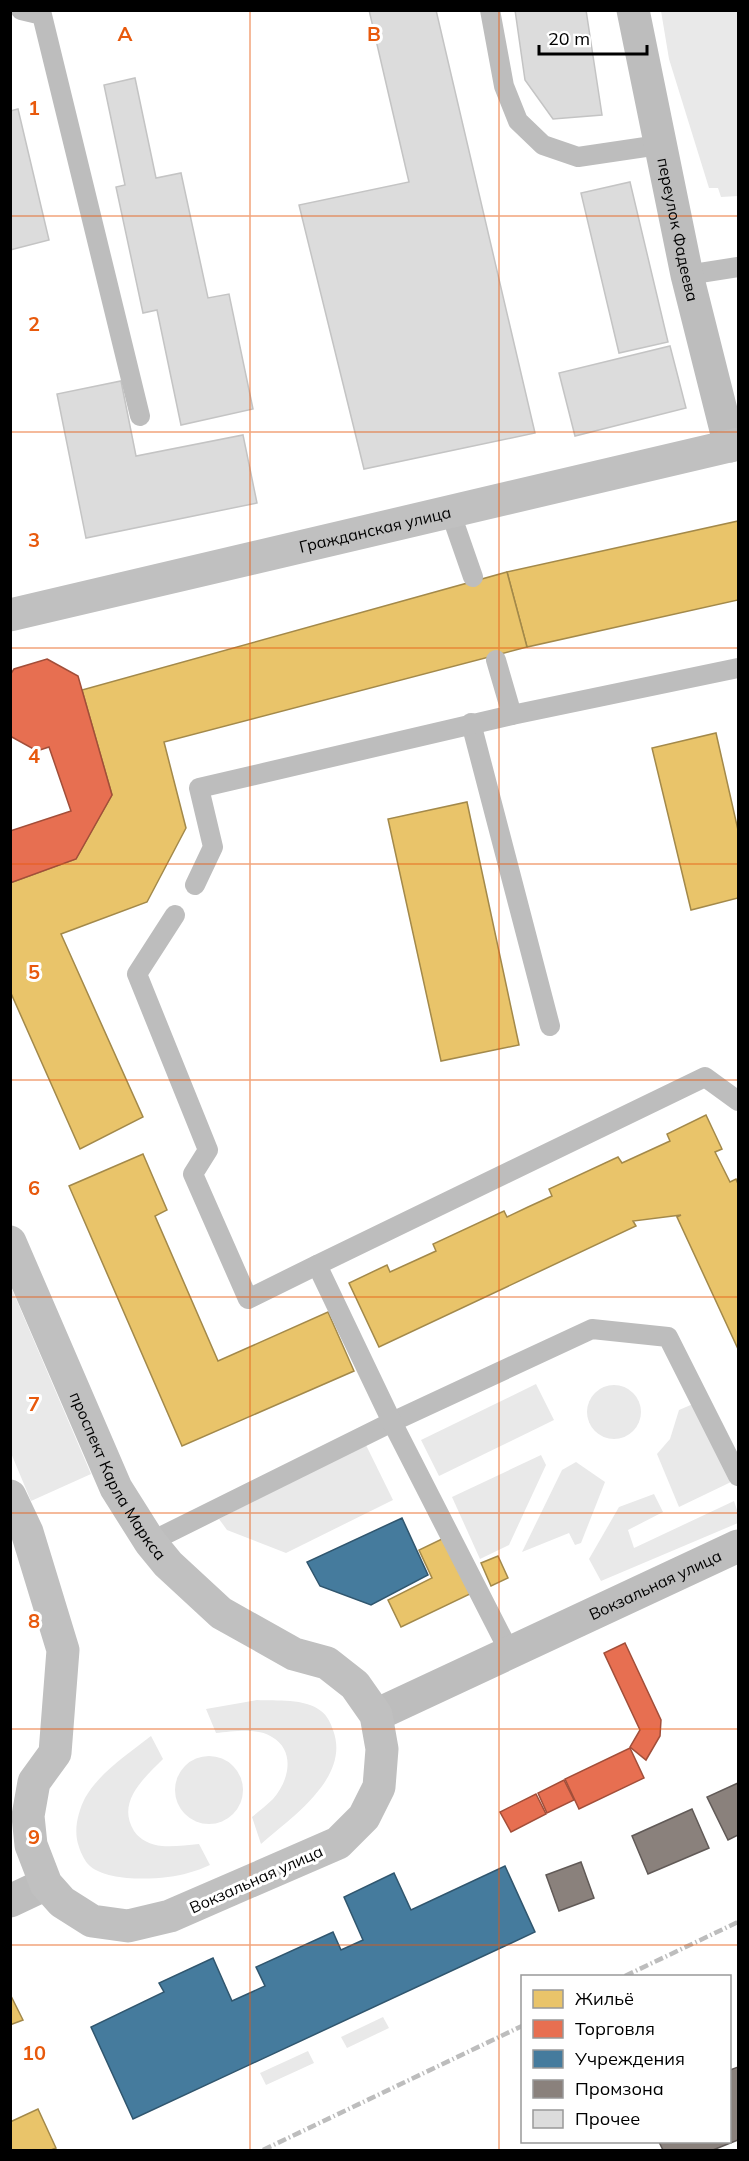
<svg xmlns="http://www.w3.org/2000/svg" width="749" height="2161" viewBox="0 0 749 2161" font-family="Mulish,sans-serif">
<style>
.green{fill:#e9e9e9}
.homes{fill:#e9c46a;stroke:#a3894a;stroke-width:1.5}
.shops{fill:#e76f51;stroke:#a24e39;stroke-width:1.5}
.public{fill:#457b9d;stroke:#30566e;stroke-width:1.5}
.industry{fill:#8a817c;stroke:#615a57;stroke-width:1.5}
.building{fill:#dcdcdc;stroke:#c4c4c4;stroke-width:1.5}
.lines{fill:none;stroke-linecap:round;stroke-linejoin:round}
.service{stroke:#bdbdbd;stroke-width:20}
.minor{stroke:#bdbdbd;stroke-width:33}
.tertiary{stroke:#bdbdbd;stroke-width:33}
.secondary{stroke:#c0c0c0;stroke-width:33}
.rail{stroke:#bdbdbd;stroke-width:4.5;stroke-dasharray:9 3 1.5 3;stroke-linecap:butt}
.grid{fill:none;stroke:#e8590c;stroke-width:1.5;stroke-opacity:0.55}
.labels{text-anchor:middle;stroke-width:6;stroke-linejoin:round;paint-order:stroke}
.street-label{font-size:16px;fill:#000;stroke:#fff}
.grid-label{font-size:20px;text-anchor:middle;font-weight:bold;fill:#e8590c;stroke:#fff;stroke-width:6;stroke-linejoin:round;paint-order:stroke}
</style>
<rect width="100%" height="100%" fill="#fff"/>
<g class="green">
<path d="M661,11H738V196L721,197L718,188H709L669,59Z"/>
<path d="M11,1287L91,1474L31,1501L11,1453Z"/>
<path d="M536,1384L554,1420L439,1476L421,1440Z"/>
<circle cx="614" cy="1412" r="27"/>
<path d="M693,1404L731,1482L679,1507L657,1454L670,1439L679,1410Z"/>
<path d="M365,1443L393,1500L286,1553L227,1530L219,1519Z"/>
<path d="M541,1455L546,1465L509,1545L480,1559L452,1497Z"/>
<path d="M576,1462L605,1482L581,1543L575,1545L569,1533L522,1552L562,1470Z"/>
<path d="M654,1494L663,1512L628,1530L634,1548L734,1501L738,1513V1523L601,1581L589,1559L619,1507Z"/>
<path d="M257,1700C276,1701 305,1698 321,1711C327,1715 331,1724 333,1730C351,1777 292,1817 261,1844L252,1817C259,1811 267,1805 273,1799C289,1781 296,1751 272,1737C257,1727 232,1732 216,1733L206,1709Z"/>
<path d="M151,1736L163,1759C144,1778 116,1802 134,1831C140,1840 151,1845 162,1846C174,1847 187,1845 199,1844L210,1865C203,1868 196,1871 188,1873C165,1880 109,1883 90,1866C85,1862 81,1853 79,1847C73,1831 78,1812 85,1798C100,1772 128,1754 151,1736Z"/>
<circle cx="209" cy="1790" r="34"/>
<path d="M383,2017L389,2028L347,2048L341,2037Z"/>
<path d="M308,2051L314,2063L266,2085L260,2073Z"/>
</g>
<g class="homes">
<path d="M738,521V600L527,647L507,572Z"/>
<path d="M507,572L527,647L164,742L186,828L147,902L61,934L143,1117L80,1149L10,991V883L76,859L112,795L82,690Z"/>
<path d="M716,733L738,830V898L691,910L652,748Z"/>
<path d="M467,802L519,1045L441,1061L388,819Z"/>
<path d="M706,1115L722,1149L715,1152L730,1182L736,1179L738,1184V1349L677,1217L681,1215L633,1221L636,1226L379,1347L349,1283L387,1265L390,1272L436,1251L433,1244L504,1211L507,1217L528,1207L552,1196L549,1189L618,1157L622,1163L670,1141L667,1134Z"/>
<path d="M143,1154L167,1210L155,1216L218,1361L328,1312L354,1371L182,1446L69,1186Z"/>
<path d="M444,1538L470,1594L401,1627L388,1600L432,1578L419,1550Z"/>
<path d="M498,1556L508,1578L491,1586L481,1563Z"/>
<path d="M10,1994L23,2020L10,2025Z"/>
<path d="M38,2109L56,2148L51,2150H10V2122Z"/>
</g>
<g class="shops">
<path d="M47,659L78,676L112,795L76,859L10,883V831L71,811L49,747L37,751L10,736V675L14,669Z"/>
<path d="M625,1643L661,1720L660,1736L646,1760L630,1747L640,1730L604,1653Z"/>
<path d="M630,1748L644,1778L579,1809L565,1779Z"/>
<path d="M564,1780L574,1800L547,1813L538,1793Z"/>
<path d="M536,1794L546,1814L511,1832L500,1812Z"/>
</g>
<g class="public">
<path d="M402,1518L428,1575L371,1605L320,1586L307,1562Z"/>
<path d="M505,1866L535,1932L133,2119L91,2027L164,1992L159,1983L213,1958L232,2001L265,1986L256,1967L333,1932L341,1950L363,1940L344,1897L394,1873L411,1910Z"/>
</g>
<g class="industry">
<path d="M738,1783V1835L728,1840L707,1797Z"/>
<path d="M692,1809L709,1848L648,1874L632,1836Z"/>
<path d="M581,1862L594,1898L559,1911L546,1875Z"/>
<path d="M738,2067V2140L713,2150H663L659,2142H730V2070Z"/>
</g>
<g class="building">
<path d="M369,10H436L535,433L364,469L299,205L409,182Z"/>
<path d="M515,10H586L602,115L553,119L525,80Z"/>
<path d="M135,78L156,178L181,173L208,298L229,294L253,409L181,425L157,310L143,313L116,187L125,185L104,85Z"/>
<path d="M18,109L49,240L10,250V111Z"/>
<path d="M630,182L668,342L619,353L581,193Z"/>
<path d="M670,346L686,408L575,436L559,373Z"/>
<path d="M121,381L136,456L243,435L257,503L86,538L57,394Z"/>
</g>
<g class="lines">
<g class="service">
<path d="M21,10L42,15L140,416"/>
<path d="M490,10L504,86L518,121L543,145L578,157L659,145"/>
<path d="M687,275L738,267"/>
<path d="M450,511L473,577"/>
<path d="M512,715L738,668"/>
<path d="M471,723L550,1026"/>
<path d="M195,885L213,847L199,788L512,715L496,660"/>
<path d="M175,915L137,974L208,1150L193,1174L248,1299L317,1265"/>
<path d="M150,1542L392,1422L592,1329L668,1337L738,1476"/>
<path d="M510,1653L392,1422L317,1265L705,1077L738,1101"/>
</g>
<g class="minor">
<path id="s1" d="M633,10L687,275L730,446"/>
<path id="s2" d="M376,1715L738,1546"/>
</g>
<path class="tertiary" d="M10,1901L46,1884"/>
<g class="secondary">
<path id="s3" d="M10,615L738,444"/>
<path id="s4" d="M10,1242L116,1488L150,1542L168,1564L221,1613L294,1654L327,1663L355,1685L376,1715L382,1749L379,1787L364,1817L338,1843L170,1916L128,1926L92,1921L62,1902L46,1884L31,1845L28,1816L34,1782L55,1753L63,1650L27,1532L10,1496"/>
</g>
<g class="rail">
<path d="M625,1976L738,1922"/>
<path d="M263,2150L522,2026"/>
</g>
</g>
<path class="grid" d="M250,10V2150M499,10V2150M10,216H738M10,432H738M10,648H738M10,864H738M10,1080H738M10,1297H738M10,1513H738M10,1729H738M10,1945H738"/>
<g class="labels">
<g class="street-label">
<text dy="6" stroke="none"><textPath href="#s1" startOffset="224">переулок Фадеева</textPath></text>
<text dy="6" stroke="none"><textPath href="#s3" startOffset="375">Гражданская улица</textPath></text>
<text dy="6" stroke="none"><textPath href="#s4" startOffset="258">проспект Карла Маркса</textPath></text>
<text dy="6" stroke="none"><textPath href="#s2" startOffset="308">Вокзальная улица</textPath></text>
<text transform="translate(256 1879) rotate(-24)" y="6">Вокзальная улица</text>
</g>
</g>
<g class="grid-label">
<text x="125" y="41">A</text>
<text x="374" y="41">B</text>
<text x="34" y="115">1</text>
<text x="34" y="331">2</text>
<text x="34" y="547">3</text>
<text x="34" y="763">4</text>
<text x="34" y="979">5</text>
<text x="34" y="1195">6</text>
<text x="34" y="1411">7</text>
<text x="34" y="1628">8</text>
<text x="34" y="1844">9</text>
<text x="34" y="2060">10</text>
</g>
<rect width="749" height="2161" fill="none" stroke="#000000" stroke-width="24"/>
<rect x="521" y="1975" width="210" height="168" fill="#ffffff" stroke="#999999" stroke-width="1.5"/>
<rect x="533" y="1990" width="30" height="18" fill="#e9c46a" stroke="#999999" stroke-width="1.5"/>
<text x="575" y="2005" font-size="18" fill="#000000">Жильё</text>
<rect x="533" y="2020" width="30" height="18" fill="#e76f51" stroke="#999999" stroke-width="1.5"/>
<text x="575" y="2035" font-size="18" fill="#000000">Торговля</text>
<rect x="533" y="2050" width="30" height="18" fill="#457b9d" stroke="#999999" stroke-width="1.5"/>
<text x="575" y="2065" font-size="18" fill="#000000">Учреждения</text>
<rect x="533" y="2080" width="30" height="18" fill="#8a817c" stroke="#999999" stroke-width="1.5"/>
<text x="575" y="2095" font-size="18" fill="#000000">Промзона</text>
<rect x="533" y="2110" width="30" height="18" fill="#dcdcdc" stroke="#999999" stroke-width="1.5"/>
<text x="575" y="2125" font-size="18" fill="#000000">Прочее</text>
<path d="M539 45v9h108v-9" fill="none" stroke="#000000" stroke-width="3"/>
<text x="548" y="45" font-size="18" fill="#000000" stroke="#ffffff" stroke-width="4.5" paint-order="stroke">20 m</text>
</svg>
